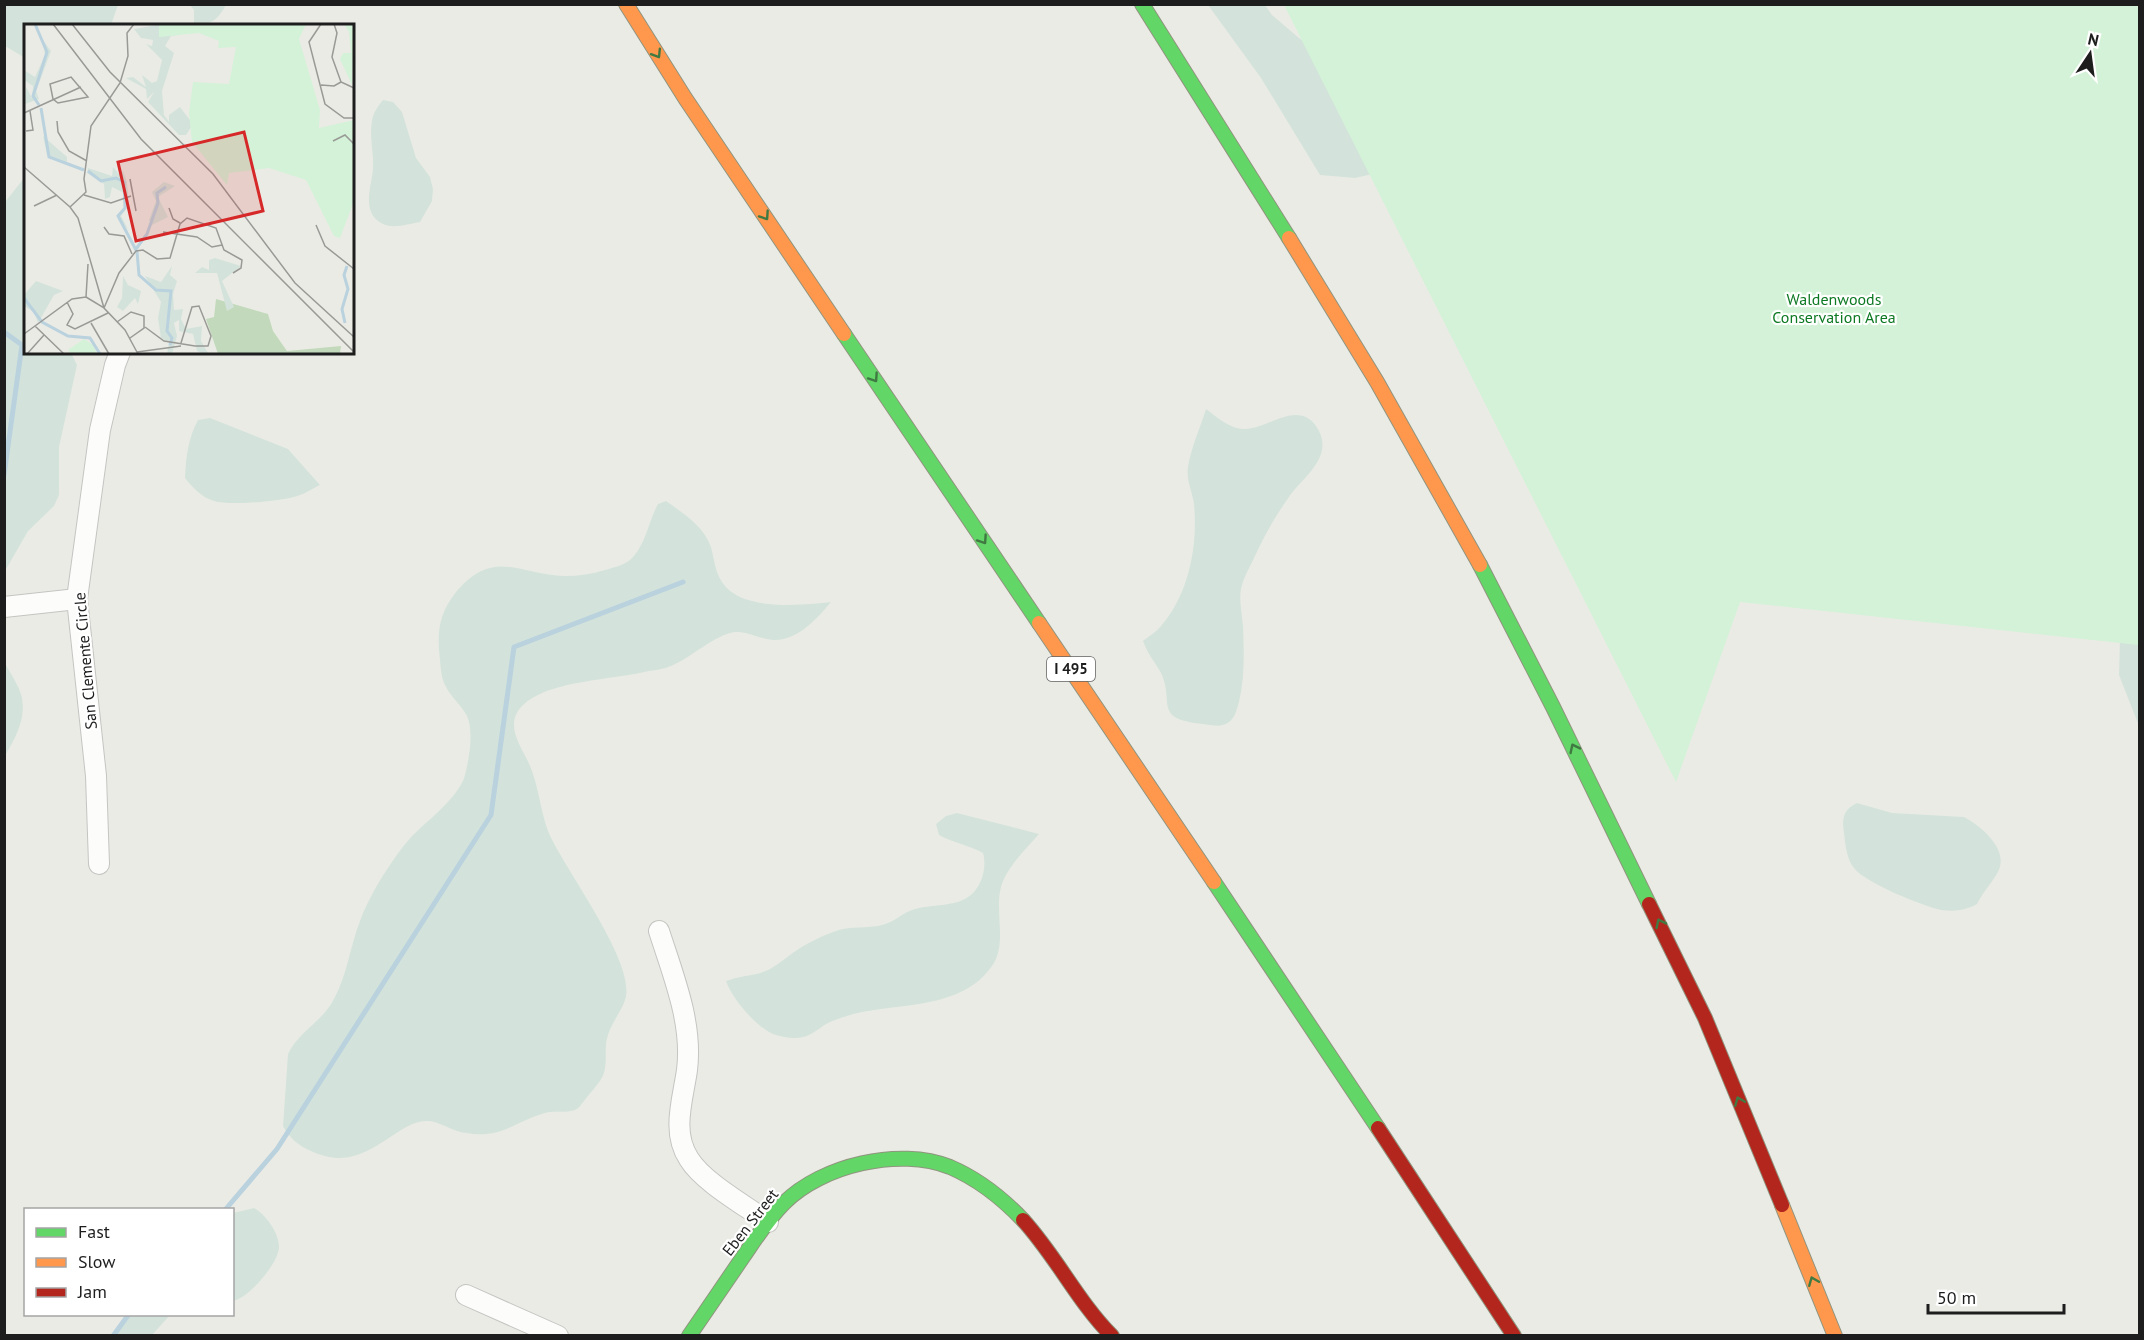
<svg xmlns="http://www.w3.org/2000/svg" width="2144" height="1340" viewBox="0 0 2144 1340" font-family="'PT Sans',sans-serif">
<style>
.wetland{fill:#d3e3db}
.park{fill:#d3f2d7}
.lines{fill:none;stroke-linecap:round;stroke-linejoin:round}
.stream{stroke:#b9d2de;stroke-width:5}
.street-casing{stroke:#c4c4c2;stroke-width:22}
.fast-casing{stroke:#90957e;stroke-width:16}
.slow-casing{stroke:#90957e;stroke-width:16}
.jam-casing{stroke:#90957e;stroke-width:16}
.street{stroke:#fcfcfb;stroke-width:20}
.fast{stroke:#63d668;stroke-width:14}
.slow{stroke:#ff974d;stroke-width:14}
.jam{stroke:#b3261e;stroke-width:14}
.oneway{stroke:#407a42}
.labels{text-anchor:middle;stroke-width:4.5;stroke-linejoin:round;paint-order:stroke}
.shield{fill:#fff;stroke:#616161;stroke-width:1.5}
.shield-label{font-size:15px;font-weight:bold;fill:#1d1d1d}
.park-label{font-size:16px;fill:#0d7923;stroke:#fff}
.street-label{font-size:16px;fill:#1d1d1d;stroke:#fff}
.inset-river{fill:none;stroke:#b9d2de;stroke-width:3}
.inset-road{fill:none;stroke:#999996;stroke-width:1.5}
.view{fill:#d62828;fill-opacity:0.15;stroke:#d62828;stroke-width:3}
.inset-edge{fill:none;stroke:#1d1d1d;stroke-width:3}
</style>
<rect width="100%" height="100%" fill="#ebebe6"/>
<g class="wetland">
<path d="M5,4H118V5L111,25L26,26L25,58L5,46Z"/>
<path d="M190,5H226C217,20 212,26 194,23V10Z"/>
<path d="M1208,5H1265L1272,15L1299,38L1330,59L1390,170L1355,178L1320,175L1261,78Z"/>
<path d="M383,100L393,102L402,112L416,158L430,177L433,189L432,201L420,222C409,224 393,229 383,224C360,213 372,185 373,168C374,153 369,136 372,121C373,113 378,106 383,100Z"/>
<path d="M25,177L26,352L71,353L77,365L59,447V495L54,506L28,531L5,571V202Z"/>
<path d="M1206,409C1217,417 1231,430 1246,429C1270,428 1301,397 1319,431C1333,458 1302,478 1289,497C1276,515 1264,536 1255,556C1250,567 1243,578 1241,589C1239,600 1242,614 1243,626C1244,651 1245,677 1239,702C1237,709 1235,718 1229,722C1222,728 1211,725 1203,724C1152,719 1175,703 1161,673C1155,662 1147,653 1143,641C1149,636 1156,632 1161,626C1189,594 1198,545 1194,504C1192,491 1186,480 1188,467C1191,448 1200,428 1206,409Z"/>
<path d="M210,418L288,449L320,485C312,489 303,495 294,497C280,501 228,506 214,501C201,497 193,488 185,478C186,457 188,438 198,420Z"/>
<path d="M666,501C684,514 703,525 711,547C714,558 715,572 722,582C741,612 802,605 831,602C816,620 794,645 767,639C756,637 746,631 735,632C714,635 691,658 671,666C664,669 656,670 649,671C615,680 547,680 522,706C502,727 525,750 532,771C539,790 541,812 548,831C563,868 638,964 625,1000C621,1012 612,1022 608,1035C604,1046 607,1057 605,1068C604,1079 595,1087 588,1096C585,1099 581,1106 577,1109C568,1114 555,1110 545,1113C514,1122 501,1139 466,1133C453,1132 441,1122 429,1121C418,1120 407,1126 398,1132C369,1151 347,1168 311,1151C299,1146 289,1138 283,1126L288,1054C298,1032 323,1021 334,999C347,975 350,947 360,921C365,907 374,890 382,877C391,863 401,848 412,836C428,820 459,797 465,775C469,759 474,732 467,716C462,706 451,697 446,687C441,678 441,670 440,660C437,633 438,615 456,592C494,547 519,575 565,576C579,576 591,574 605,570C615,567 626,565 633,557C646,543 649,520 658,504Z"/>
<path d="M2139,587V726L2119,675L2120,639Z"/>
<path d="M5,663C10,673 20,687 22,698C26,720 15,738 5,756Z"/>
<path d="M1857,803L1892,813L1964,817C1981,826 2010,850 1998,872C1991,884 1983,892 1977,904C1967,910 1954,912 1941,910C1923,906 1865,883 1854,868C1847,860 1845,844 1844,833C1842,818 1843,810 1857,803Z"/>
<path d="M957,813L1039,834C1026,849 1011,863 1003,881C992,907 1009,942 992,966C961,1011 897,1002 850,1015C843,1017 835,1020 828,1023C817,1029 810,1038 796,1038C788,1038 776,1036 769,1032C754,1024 731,997 726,981C741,975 757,976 770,969C781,963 790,954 800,948C810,942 822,936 833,932C851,925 866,929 882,925C895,922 903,912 915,909C932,904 953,907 968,897C982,888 987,867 983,853C969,845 953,843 939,835L936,824L946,816Z"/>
<path d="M254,1208C265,1214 278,1231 279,1246C280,1262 248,1299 233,1301V1213Z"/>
<path d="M130,1314H170V1315L152,1335H110L120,1328Z"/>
</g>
<path class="park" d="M1284,5H2139V645L1740,602L1676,782Z"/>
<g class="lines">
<g class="stream">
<path d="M4,332L22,345L4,475"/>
<path d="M225,1210L277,1149L491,815L514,647L683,582"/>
<path d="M113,1336L129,1314"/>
</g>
<defs>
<g id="street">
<path d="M4,607L77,599"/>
<path d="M99,864L96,776L77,599L100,430L115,365L120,352"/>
<path d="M659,931C673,975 693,1023 687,1070C683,1099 671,1132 689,1159C703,1182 746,1206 768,1222"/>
<path d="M466,1295L558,1336"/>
</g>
<g id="fast">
<path d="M1142,4L1289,238"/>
<path d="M844,334L1039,623"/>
<path d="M1480,565L1553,707L1649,904"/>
<path d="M1214,882L1378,1128"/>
<path d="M689,1336C707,1310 725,1283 743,1257C756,1238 768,1219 784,1203C822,1165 899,1147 950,1167C978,1179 1002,1198 1023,1220"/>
</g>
<g id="slow">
<path d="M626,4L685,98L844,334"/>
<path d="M1289,238L1377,382L1480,565"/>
<path d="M1039,623L1214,882"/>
<path d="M1782,1205L1835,1336"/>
</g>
<g id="jam">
<path d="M1649,904L1705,1018L1782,1205"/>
<path d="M1378,1128L1514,1336"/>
<path d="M1023,1220C1056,1256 1078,1302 1112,1336"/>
</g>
</defs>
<use href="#street" class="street-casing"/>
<use href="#fast" class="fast-casing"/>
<use href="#slow" class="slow-casing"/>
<use href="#jam" class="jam-casing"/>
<use href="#street" class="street"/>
<use href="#fast" class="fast"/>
<use href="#slow" class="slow"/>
<use href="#jam" class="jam"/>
</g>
<defs><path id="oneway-chevron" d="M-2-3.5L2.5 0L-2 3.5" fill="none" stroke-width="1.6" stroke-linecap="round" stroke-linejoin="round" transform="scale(1.5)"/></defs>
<g class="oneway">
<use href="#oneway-chevron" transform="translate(657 54) rotate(58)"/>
<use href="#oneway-chevron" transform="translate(765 216) rotate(56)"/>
<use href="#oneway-chevron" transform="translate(874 378) rotate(56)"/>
<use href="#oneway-chevron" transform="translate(983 540) rotate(56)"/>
<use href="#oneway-chevron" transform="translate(1574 748) rotate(-116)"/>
<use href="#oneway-chevron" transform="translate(1660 923) rotate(-116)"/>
<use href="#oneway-chevron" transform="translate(1739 1101) rotate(-112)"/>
<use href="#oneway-chevron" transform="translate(1813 1281) rotate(-112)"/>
</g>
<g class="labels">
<rect class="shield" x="1047" y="657" width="48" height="24" rx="4.5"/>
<g class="shield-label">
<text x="1071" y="674">I 495</text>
</g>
<g class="park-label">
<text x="1834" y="305">Waldenwoods<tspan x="1834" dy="18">Conservation Area</tspan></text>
</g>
<g class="street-label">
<text transform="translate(85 661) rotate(-95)" y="6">San Clemente Circle</text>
<text transform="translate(750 1222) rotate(-52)" y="6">Eben Street</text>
</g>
</g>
<g transform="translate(24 24)">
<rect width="330" height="330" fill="#ebebe6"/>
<path d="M192,275L244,290L249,307L263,327L317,322L316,330H194L182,295L190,293Z" fill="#c2dabb"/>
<path d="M138,0L153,11L147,12L141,22L150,29L138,67L140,91L145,98V91L156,83L169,100L162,111H155L124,78L130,68L123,75L122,65L102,54L109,53L122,63L118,51L128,59L133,57L138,36L122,20L128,22L129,16L117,14L110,5ZM18,15L27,27L12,67L15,75L1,80L2,63L8,74L9,62L0,56V46L11,53L21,31ZM19,112L43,133V138L23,131ZM89,143L95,150L99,147L103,158L105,181L97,192L105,207L93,191L101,183L100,169L88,163L86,173L81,175L80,160L63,149L64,144L88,152ZM140,158L151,162L134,173L144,193L128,201L125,196L132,177L128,168ZM191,234L217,242L198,257L210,283L203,287L193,249H171L178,243L185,246V236ZM148,242L146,251L153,257L149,270L150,286L159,285L157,295L162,305L178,302L177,317L184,329L189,330H179L173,327L169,310L155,307V296L150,299L153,312L148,330H143L145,318L137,314L134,294L137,278L121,252L137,258ZM99,252L104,261L117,267L114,280L111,274L99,287L93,283L98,274ZM12,257L39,267L30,271L14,299L10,288L0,282V271Z" fill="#d3e3db"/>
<path d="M135,0H282L275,15L296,86L295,104L330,96V177L316,214L310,212L282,156L245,144L205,149L203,161L168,118L165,89L169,58L205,60L212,23L194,24L195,17L175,9L135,13ZM320,0H330L328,61L316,35L319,29H327L325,8ZM60,315L69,321L73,330H47L44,326Z" fill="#d3f2d7"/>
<path class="inset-river" d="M11,0L23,28L9,72L15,81M17,84L25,133L60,146M64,147L77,157L92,154L100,158L101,184L94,192L113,228L115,251L132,266L147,267L143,307L148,314L146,321M112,225L123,210L134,179L133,169L142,163M0,274L18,298L44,312L66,314L76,330M321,299L318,285L324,265L320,251L323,242"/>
<path class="inset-road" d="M29,0L117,115L330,328M48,0L86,48L189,150L271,259L330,313M297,0L285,18L301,80L320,94H330M310,0L313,9L308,33L317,58L330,64M47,53L64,73L34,79L29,75L26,60ZM297,61L310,62L317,58M0,89L57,63M33,97L34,108L45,127L63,137M2,107L9,106L6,87M309,117L321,111L330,120M0,143L46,183L54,194L80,284L101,306L114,330M106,155L112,187M60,171L87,179L107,172M10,182L33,171M46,183L62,168L60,155L67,102L96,59L104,32L103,9L110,0M145,184L149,195L156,199M292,201L301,222L330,245M80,203L85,210L100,212L108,230M139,208L173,213L188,223L198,221M62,273L80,284L95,249L112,227L119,226L133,235L146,234L156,200L163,194L192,204L200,226L218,236L217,244L209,249M62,273L64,240M43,278L49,290L43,301L51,305L84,289M93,298L107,288L120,292V304L106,314M67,299L85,330M11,302L40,330M121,303L140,317L171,322H184L187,312L175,282L168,283L157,319M0,310L48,275L62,273M113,328L157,322M3,330L20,311"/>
<path class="view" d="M220,108L239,187L112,217L94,138Z"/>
<rect width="330" height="330" class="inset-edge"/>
</g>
<rect width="2144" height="1340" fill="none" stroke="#1d1d1d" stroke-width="12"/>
<rect x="24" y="1208" width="210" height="108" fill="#ffffff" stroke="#a5a5a5" stroke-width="1.5"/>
<rect x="36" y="1228" width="30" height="9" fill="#63d668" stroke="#a5a5a5" stroke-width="1.5"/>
<text x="78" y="1238" font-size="18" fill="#1d1d1d">Fast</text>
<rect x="36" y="1258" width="30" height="9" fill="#ff974d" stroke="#a5a5a5" stroke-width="1.5"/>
<text x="78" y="1268" font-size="18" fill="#1d1d1d">Slow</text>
<rect x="36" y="1288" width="30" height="9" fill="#b3261e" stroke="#a5a5a5" stroke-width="1.5"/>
<text x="78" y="1298" font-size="18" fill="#1d1d1d">Jam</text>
<g transform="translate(2090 54) rotate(13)" stroke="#ffffff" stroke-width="4.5" paint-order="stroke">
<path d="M0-4.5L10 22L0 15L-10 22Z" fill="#1d1d1d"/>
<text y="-9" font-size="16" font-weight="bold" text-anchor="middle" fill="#1d1d1d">N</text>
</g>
<path d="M1928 1304v9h136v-9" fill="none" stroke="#1d1d1d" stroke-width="3"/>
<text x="1937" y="1304" font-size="18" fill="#1d1d1d" stroke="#ffffff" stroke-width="4.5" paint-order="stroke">50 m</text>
</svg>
